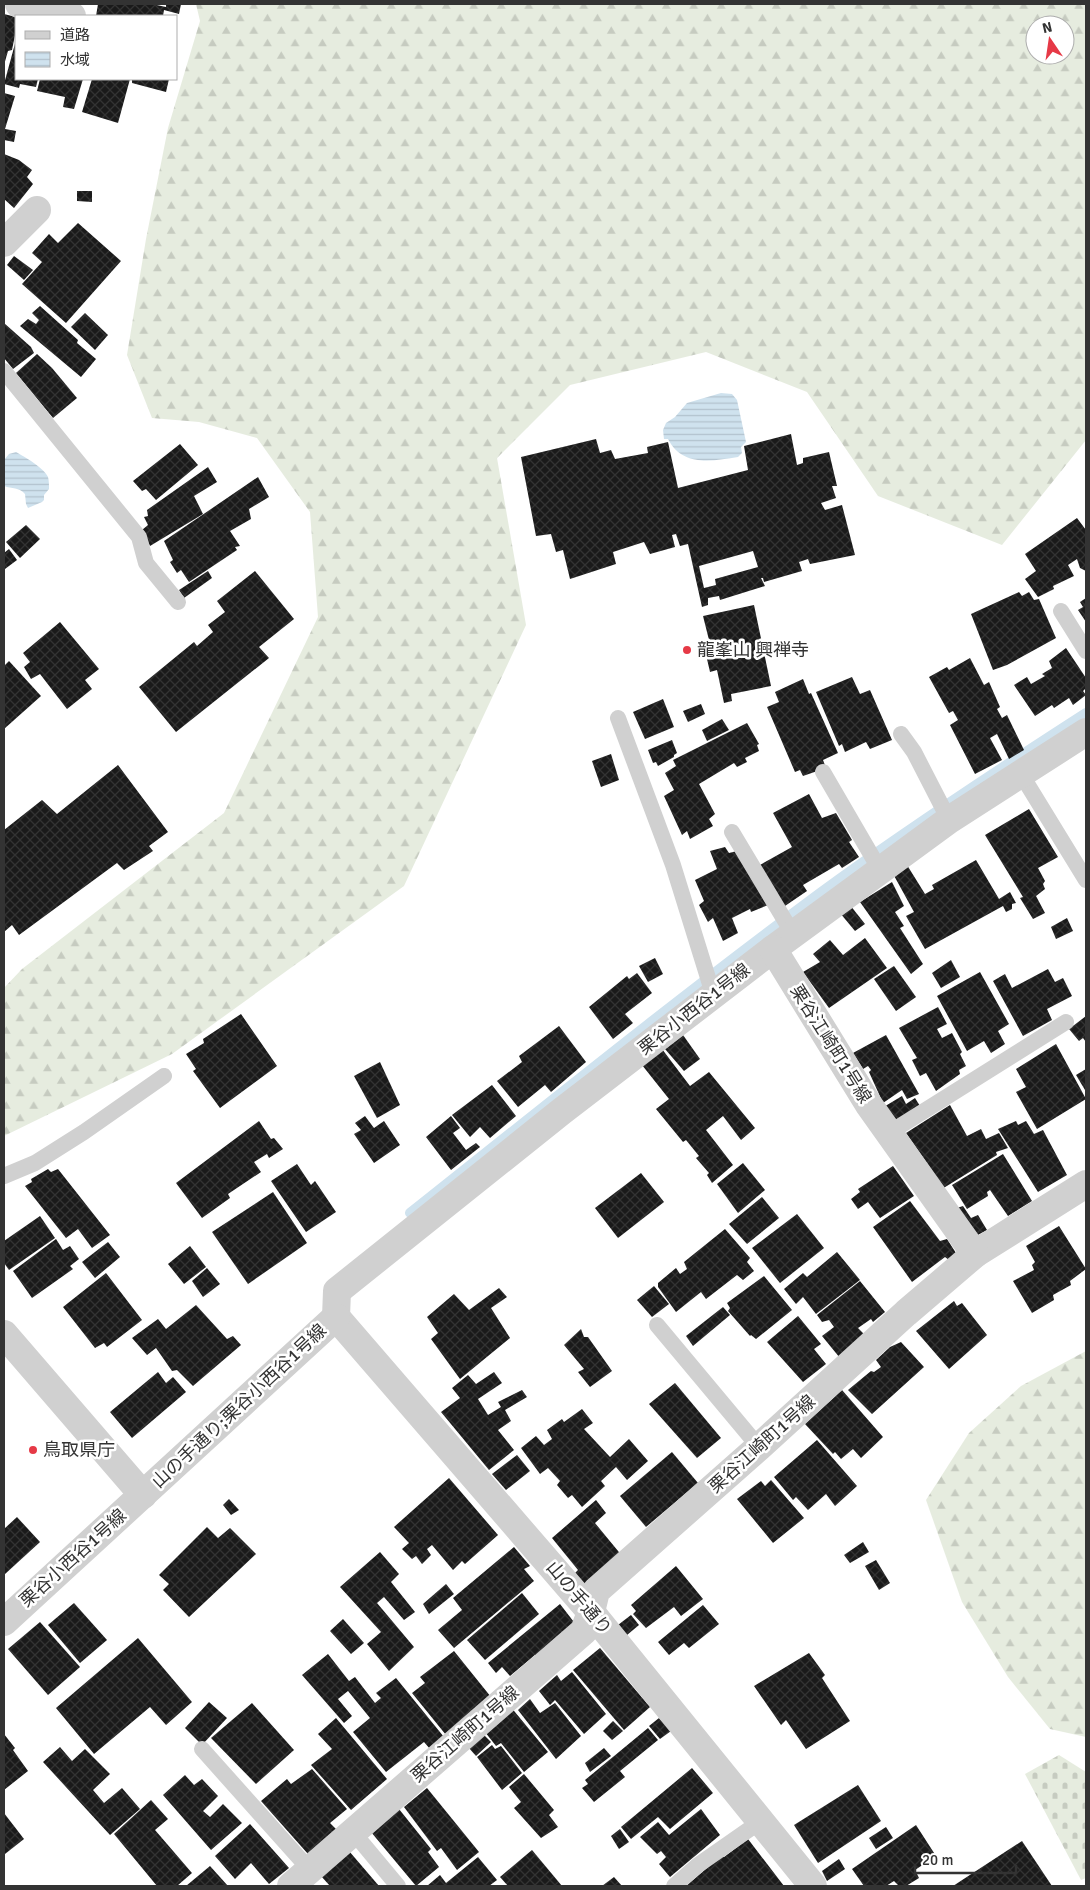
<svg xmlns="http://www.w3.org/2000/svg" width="1090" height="1890" viewBox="0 0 1090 1890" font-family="Signika,'Noto Sans JP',sans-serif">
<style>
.forest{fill:url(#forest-firs);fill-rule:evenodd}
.cemetery{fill:url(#cemetery-stones)}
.water{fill:url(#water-rules)}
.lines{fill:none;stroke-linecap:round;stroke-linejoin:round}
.stream{stroke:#cfe2ee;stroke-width:10}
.building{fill:url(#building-cross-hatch);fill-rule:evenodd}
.service{stroke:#d0d0d0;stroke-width:16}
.minor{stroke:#d0d0d0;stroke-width:28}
.poi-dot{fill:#e63946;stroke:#fff;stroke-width:2}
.labels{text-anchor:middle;stroke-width:5;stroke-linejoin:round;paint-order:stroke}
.poi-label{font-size:18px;fill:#333;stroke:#fff;text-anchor:start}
.street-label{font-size:18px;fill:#333;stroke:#fff}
</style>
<defs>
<pattern id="forest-firs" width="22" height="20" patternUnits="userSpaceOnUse" patternTransform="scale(1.25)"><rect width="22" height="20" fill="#e6ecdf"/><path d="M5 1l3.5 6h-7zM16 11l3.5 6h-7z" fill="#c6cbc0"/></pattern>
<pattern id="cemetery-stones" width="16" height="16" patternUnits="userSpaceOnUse" patternTransform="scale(1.25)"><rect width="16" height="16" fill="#e6ecdf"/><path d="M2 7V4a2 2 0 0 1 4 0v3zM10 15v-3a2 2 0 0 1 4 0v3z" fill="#c6cbc0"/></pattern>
<pattern id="water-rules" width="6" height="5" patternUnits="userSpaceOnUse" patternTransform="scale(1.25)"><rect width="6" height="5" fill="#cfe2ee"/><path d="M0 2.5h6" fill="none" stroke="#b2c2cd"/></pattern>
<pattern id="building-cross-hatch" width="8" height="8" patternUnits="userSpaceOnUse" patternTransform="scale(1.25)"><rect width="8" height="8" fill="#1a1a1a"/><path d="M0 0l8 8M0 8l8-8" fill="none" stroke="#333"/></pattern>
</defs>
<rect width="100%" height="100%" fill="#fff"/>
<g class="forest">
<path d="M196,4H1086V440L1002,545L878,496L807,392L706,352L570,385L497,458L526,625L404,886L172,1054L4,1136V988L22,969L224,813L318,617L310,512L257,438L199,422L152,418L127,355L146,239L168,128L200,21ZM1035,25H1065V55H1035Z"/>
<path d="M1086,1351V1737L1050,1729L1008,1677L962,1602L926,1500L969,1433L1021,1386Z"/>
</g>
<path class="cemetery" d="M1059,1755L1086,1772V1878L1081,1880L1025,1774Z"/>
<g class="water">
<path d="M721,393L732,394L737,400L746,442L741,447L742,453L738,457C712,461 682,467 668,439H664L663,430L666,423L675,417L687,403Z"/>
<path d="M16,452C25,457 44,468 48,477C49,480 49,486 49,489L44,495V500L42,502L28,508L26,504L25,494C19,487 12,489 4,486V460L9,454Z"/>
</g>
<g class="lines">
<path class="stream" d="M410,1213C546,1105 681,996 820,893C906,830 996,771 1086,713"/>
</g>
<g class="building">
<path d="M98,4H152L166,7V4H181L179,14L164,10L163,16H96Z"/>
<path d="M4,14L16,17V30L12,50L8,51L4,65Z"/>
<path d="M16,40V79H38L36,87L20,84L19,88L4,84Z"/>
<path d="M40,79H83L74,109L63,107L65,97L37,91Z"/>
<path d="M92,79H130L118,123L82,112Z"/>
<path d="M132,79H169L166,92L132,83Z"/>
<path d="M4,93L15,96L5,129L16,131L14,142L4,140Z"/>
<path d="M4,154L19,160L32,170L27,177L33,184L14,208L4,199Z"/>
<path d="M77,191H92V202L77,201Z"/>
<path d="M78,223L121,261L66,323L22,284L42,262L32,253L49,234L58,243Z"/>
<path d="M14,256L33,270L24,280L7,265Z"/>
<path d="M40,306L78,340L77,343L96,359L81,377L20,326L28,319L36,324L39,320L32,313Z"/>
<path d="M85,313L108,335L95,350L71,327Z"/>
<path d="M4,323L31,347L34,353L13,369L4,358Z"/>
<path d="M37,354L52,368L77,398L53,418L16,373Z"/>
<path d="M791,434L797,465L803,463V458L829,452L837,486H832L836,498L821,503L825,510L842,505L855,555L810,564L808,559L799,562L802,571L764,582L763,578H761L765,586L720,600L719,596L708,598V605L702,607L688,544L680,546L676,534L672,535L675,547L650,554L644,542L613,552L616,564L570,579L563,550L556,552L551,534L536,536L521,457L596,439L600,453L611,450L615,459L648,453L647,447L668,442L678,488L748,470L744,446ZM753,551L758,567L715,579L716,585L704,588L699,566Z"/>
<path d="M180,444L198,465L156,500L146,489L142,491L133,481Z"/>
<path d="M208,467L217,482L194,496L203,514L150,546L142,530L148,525L144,517L148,516L147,510Z"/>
<path d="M258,477L269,497L249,509L251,519L230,531L240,546L235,547L237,550L189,582L181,570L177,573L170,562L173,560L164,541Z"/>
<path d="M1077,518L1086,530V571L1080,568L1077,559L1068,565L1074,576L1053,586L1054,589L1038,597L1025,579L1036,571L1025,554Z"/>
<path d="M26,525L40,539L20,558L6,542Z"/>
<path d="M9,549L17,560L5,569L4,553Z"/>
<path d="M208,571L212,578L184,598L179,590Z"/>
<path d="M255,571L294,619L259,647L269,658L176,732L139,687L194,642L197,646L213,632L208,625L225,612L217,601Z"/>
<path d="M1019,592L1022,596L1029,592L1034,600L1039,599L1056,638L1007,665L993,670L971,614Z"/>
<path d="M1086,598V622L1078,610L1083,607L1080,602Z"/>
<path d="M754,605L771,686L731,694L732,701L724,703L717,670L710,672L704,646L710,644L703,616Z"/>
<path d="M60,622L99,669L85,680L92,689L67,709L40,674L31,679L24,667L30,662L23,653Z"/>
<path d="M1066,648L1086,678V688L1083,691L1086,695L1073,705L1069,698L1054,708L1052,705L1035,716L1014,685L1027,677L1031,684L1045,676L1042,674L1052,668L1049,661Z"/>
<path d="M970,658L984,685L989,682L1000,707L997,709L1002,718L1007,715L1024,750L1009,759L997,734L990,738L1002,760L975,774L950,725L958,720L953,711L949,713L929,677L947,667L949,670Z"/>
<path d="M9,661L41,696L4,729V666Z"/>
<path d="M852,677L860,694L870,690L892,740L870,749L866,742L845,752L842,744L839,746L816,692Z"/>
<path d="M803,679L809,694L811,693L838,753L823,760L826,768L803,776L800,770L795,772L767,707L779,702L775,692Z"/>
<path d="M663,699L674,727L645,739L633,712Z"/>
<path d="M701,704L705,714L688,722L683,711Z"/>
<path d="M722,719L729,730L707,741L702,730Z"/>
<path d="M747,723L759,744L757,745L759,751L745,758L747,762L737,767L734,763L699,784L715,814L709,819L713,826L690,839L687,831L682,835L664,796L674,790L665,773L676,766L673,760Z"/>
<path d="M672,740L677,753L674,755V757L658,766L656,762L653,763L648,750Z"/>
<path d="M611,754L619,780L601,787L592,761Z"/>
<path d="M118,765L168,832L149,846L153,851L124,870L117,863L19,935L12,925L4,932V830L42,800L57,814Z"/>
<path d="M809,794L822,818L836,813L852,840L849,842L859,857L842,868L839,864L803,885L807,891L782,908L758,866L792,847L773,813Z"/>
<path d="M1029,809L1058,857L1038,868L1045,881L1043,884L1045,889L1036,896L1045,913L1033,919L1020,898L1023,897L985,835Z"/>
<path d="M725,847L729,853L737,851L768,905L751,912L750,909L732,918L738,933L723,941L713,918L708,922L699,905L704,901L695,880L717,869L710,851Z"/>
<path d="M976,860L999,899L1010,892L1016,903L1012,904V909L1006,912L1003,906L925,949L906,916L914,912L892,872L907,865L925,894L934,889L932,885Z"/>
<path d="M892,882L904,906L895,912L904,926L900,928L923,964L911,974L860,902Z"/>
<path d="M850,905L865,924L855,931L840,913Z"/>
<path d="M1067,918L1073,931L1056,939L1051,927Z"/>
<path d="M865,938L887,968L829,1008L803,972L820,962L813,954L830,940L843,955Z"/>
<path d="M655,958L663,974L648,982L639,966Z"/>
<path d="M951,960L960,977L941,988L932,973Z"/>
<path d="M894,966L916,997L896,1011L874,979Z"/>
<path d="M1048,969L1055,982L1063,978L1072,996L1047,1009L1052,1020L1023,1036L993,981L1005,974L1012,988Z"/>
<path d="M980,972L1009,1024L998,1031L1005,1044L991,1053L984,1041L967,1051L937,996Z"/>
<path d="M637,973L652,993L625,1014L633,1023L613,1039L589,1007L627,976L629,979Z"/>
<path d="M938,1007L947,1024L937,1029L942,1038L952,1033L962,1052L960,1054L966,1066L959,1070L960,1074L936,1091L926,1073L920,1076L912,1060L917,1058L899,1028Z"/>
<path d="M241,1014L277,1066L220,1108L193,1071L196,1069L186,1054L204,1043L203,1039Z"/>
<path d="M1086,1016V1042L1083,1038L1079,1041L1069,1029Z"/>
<path d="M559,1026L586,1062L551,1092L545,1085L518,1107L497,1081L522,1062L519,1056Z"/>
<path d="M683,1035L700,1059L684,1071L665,1049Z"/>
<path d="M886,1035L919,1094L907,1099L902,1090L883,1103L869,1072L871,1070L868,1066L863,1069L853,1053Z"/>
<path d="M1056,1044L1086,1099L1037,1129L1016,1092L1026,1087L1016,1069Z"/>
<path d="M662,1049L690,1086L709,1072L755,1128L741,1140L723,1116L706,1130L733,1165L712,1183L707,1175L709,1173L696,1158L699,1156L686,1140L683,1142L656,1109L669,1099L642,1065Z"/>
<path d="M380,1062L400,1105L377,1118L354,1076Z"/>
<path d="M1086,1069V1089L1085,1090L1076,1075Z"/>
<path d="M492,1085L516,1116L490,1138L480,1127L470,1137L452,1115Z"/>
<path d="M902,1096L906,1104L915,1098L920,1106L891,1125L882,1108Z"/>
<path d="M950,1105L967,1136L981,1129L986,1139L999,1133L1008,1148L996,1152L997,1155L942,1189L933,1172L906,1133Z"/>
<path d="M365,1116L374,1128L384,1121L400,1145L374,1163L354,1134L361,1130L355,1123Z"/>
<path d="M451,1116L460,1128L453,1133L466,1150L476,1143L480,1147L451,1170L426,1137Z"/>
<path d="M259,1121L271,1139L274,1138L283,1149L269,1158L267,1154L254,1162L261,1172L228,1194L230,1198L202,1218L176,1183Z"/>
<path d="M1016,1121L1018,1125L1026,1121L1034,1134L1043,1130L1067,1175L1038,1192L998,1129Z"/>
<path d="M1003,1154L1032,1201L1008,1216L990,1190L987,1192L988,1196L967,1209L952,1185Z"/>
<path d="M743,1163L765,1190L738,1213L717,1184Z"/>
<path d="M297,1164L311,1185L315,1181L336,1212L306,1232L271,1181Z"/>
<path d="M893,1166L914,1196L880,1218L868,1202L858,1209L851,1199L860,1192L858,1189Z"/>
<path d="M48,1169L51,1172L58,1169L110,1235L92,1248L78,1229L66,1238L25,1186L32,1182L31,1179Z"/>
<path d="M641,1173L664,1202L618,1238L595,1208Z"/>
<path d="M273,1192L307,1243L248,1284L212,1232Z"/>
<path d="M762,1197L779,1218L747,1244L729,1224Z"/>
<path d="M910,1201L940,1241L947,1239L956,1253L949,1260L945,1257L912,1282L873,1227Z"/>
<path d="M963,1206L971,1218L978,1215L987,1230L976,1236L957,1208Z"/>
<path d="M797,1214L824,1248L780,1283L752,1248Z"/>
<path d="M40,1216L55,1238L9,1270L4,1263V1241Z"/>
<path d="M1059,1226L1086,1269L1070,1281L1071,1285L1053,1295L1054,1300L1032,1313L1013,1281L1034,1270L1032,1265L1035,1262L1026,1246Z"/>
<path d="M725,1229L750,1258L747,1262L754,1271L743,1280L737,1275L706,1299L701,1292L676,1312L658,1287V1283L676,1268L680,1274L687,1269L684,1262Z"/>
<path d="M56,1239L63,1250L70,1246L79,1259L70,1266L73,1269L32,1298L13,1271Z"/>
<path d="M108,1242L120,1257L95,1278L82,1262Z"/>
<path d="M190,1246L206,1267L184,1284L168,1264Z"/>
<path d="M837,1252L860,1280L816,1314L803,1297L796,1304L784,1289L803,1273L807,1277Z"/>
<path d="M207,1268L220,1284L203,1297L192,1281Z"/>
<path d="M106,1273L142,1320L107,1347L104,1343L95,1348L63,1307Z"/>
<path d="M764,1276L792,1310L756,1339L751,1335L750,1336L728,1311L730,1308L727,1303Z"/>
<path d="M860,1281L885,1312L873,1322L871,1319L858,1328L864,1334L840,1358L822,1336L834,1327L829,1320L822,1322L817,1315Z"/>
<path d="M654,1286L669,1304L652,1317L637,1300Z"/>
<path d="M499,1288L507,1297L491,1308L510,1338L460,1379L431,1339L438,1333L427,1317L454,1294L469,1310Z"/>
<path d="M954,1301L957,1306L962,1303L987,1335L949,1369L916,1331Z"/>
<path d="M196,1305L227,1339L233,1336L241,1345L193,1386L177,1370L172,1371L156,1348L147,1355L132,1338L158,1319L166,1329Z"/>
<path d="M723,1307L730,1315L693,1346L686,1336Z"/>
<path d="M798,1316L821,1344L814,1349L826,1364L803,1382L767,1342Z"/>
<path d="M581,1329L584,1337H588L612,1371L590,1387L578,1372L584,1369L564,1345Z"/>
<path d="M901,1342L924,1367L872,1414L848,1390L871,1371L874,1372L881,1367L876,1360L890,1347Z"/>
<path d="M158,1372L166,1383L173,1377L186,1392L132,1438L110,1412Z"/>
<path d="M494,1372L502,1383L478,1399L488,1415L501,1407L498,1402L522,1390L527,1397L505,1410L511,1421L498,1430L514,1450L489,1470L441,1412L460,1398L452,1388L468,1375L476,1384Z"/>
<path d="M675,1383L721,1438L697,1458L649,1404Z"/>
<path d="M842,1390L883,1437L861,1458L853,1449L841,1459L835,1452L833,1454L805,1424Z"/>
<path d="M582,1409L593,1423L584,1429L610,1457L629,1439L648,1461L627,1480L616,1467L601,1481L605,1486L582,1507L572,1495L568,1498L557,1485L560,1481L548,1468L540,1474L521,1448L536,1436L544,1445L552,1439L547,1430L562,1419L564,1422Z"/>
<path d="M817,1440L857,1486L835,1506L826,1494L808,1510L796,1497L793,1500L774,1477Z"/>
<path d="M672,1452L698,1483L646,1527L620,1496Z"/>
<path d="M517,1455L530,1471L506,1490L492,1474Z"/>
<path d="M449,1478L498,1535L465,1564L462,1561L453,1570L432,1545L427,1549L431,1555L422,1564L416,1556L412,1559L402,1549L409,1543L394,1527Z"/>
<path d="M771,1480L804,1518L773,1543L737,1499L761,1481L765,1486Z"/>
<path d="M229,1499L239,1510L231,1515L223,1505Z"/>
<path d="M596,1500L606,1513L595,1523L623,1557L588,1588L575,1573L578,1570L552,1538Z"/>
<path d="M17,1517L40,1542L4,1575V1529Z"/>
<path d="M207,1527L218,1538L230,1528L256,1554L189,1617L163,1590L169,1584L159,1575Z"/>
<path d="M863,1542L869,1552L850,1563L844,1555Z"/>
<path d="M514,1547L530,1566L524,1569L534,1581L454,1648L438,1630L462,1610L453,1598Z"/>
<path d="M380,1552L399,1574L391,1582L415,1612L404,1620L384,1597L377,1603L414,1647L389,1671L367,1644L381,1632L340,1587Z"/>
<path d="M876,1560L890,1583L879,1590L865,1566Z"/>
<path d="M676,1566L703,1599L681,1616L674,1607L646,1628L633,1614L636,1611L631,1605Z"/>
<path d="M446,1584L454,1594L429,1614L423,1604Z"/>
<path d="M522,1593L539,1614L485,1660L467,1640Z"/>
<path d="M74,1603L107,1640L80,1663L48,1625Z"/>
<path d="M560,1604L577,1626L539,1659L535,1655L510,1676L502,1667L496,1673L488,1663Z"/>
<path d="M703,1605L719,1624L689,1648L684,1643L669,1655L658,1642Z"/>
<path d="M631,1615L639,1625L627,1635L618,1625Z"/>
<path d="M343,1619L364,1643L351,1654L330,1631Z"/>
<path d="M40,1622L80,1667L48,1695L8,1649Z"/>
<path d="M138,1638L192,1702L166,1725L150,1707L94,1754L56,1708Z"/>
<path d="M600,1648L650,1707L624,1730L573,1670Z"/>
<path d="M454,1651L491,1697L446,1735L412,1693L425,1683L420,1677Z"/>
<path d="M809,1653L825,1675L822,1678L850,1721L806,1749L786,1720L781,1725L754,1686Z"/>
<path d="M328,1654L349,1681L355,1677L375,1703L381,1698L376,1693L396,1678L444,1737L430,1749L424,1742L386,1772L353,1732L370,1718L348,1691L338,1699L352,1716L344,1723L302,1675Z"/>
<path d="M572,1672L606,1714L584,1734L555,1700L550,1705L539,1691L557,1675L561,1681Z"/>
<path d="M530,1699L540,1713L555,1703L581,1736L556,1759L518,1710Z"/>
<path d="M209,1702L227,1718L202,1745L185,1728Z"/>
<path d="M252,1703L294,1750L256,1784L211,1738Z"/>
<path d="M510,1706L548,1752L524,1772L501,1743L496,1746L485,1732Z"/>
<path d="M336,1718L387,1779L351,1810L311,1765L332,1749L318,1734Z"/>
<path d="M659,1718L671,1731L660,1739L649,1726Z"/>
<path d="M613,1721L623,1731L612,1740L603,1731Z"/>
<path d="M648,1728L658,1740L620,1771L625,1777L594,1802L582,1788L588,1784L585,1780Z"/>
<path d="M4,1734L15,1748L13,1750L28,1771L4,1790Z"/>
<path d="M483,1734L491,1742L476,1756L468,1747Z"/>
<path d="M492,1745L495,1749L501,1746L522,1773L502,1790L477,1757Z"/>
<path d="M60,1747L72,1761L85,1749L110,1774L93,1790L104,1803L122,1788L140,1809L110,1835L43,1762Z"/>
<path d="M604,1748L611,1756L590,1772L585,1763Z"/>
<path d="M692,1768L713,1793L670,1829L658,1817L631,1839L621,1827Z"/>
<path d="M312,1769L347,1809L330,1823L337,1830L308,1854L261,1801L287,1779L291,1784Z"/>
<path d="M524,1774L554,1810L549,1815L558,1827L541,1838L514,1808L521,1802L509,1787Z"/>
<path d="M185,1775L194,1785L202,1779L218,1796L203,1811L210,1817L223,1804L242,1823L211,1850L163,1795Z"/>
<path d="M858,1785L881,1821L818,1863L794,1825Z"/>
<path d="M427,1788L479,1852L457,1870L441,1848L437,1851L404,1807Z"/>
<path d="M151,1800L168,1819L155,1830L192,1873L177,1886H157L114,1834Z"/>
<path d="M399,1809L431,1849L428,1852L439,1867L416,1886L371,1832Z"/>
<path d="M701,1809L720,1835L670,1877L659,1864L666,1857L661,1851L657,1854L640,1837L658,1822L669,1835Z"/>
<path d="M4,1813L24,1839L5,1854L4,1852Z"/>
<path d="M250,1824L289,1868L269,1884L251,1863L235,1879L215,1856Z"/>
<path d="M916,1825L936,1856L915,1870L919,1878L906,1886H899L894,1881L886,1886H864L852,1869Z"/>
<path d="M886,1827L893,1838L876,1849L869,1838Z"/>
<path d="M620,1829L629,1842L619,1849L611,1836Z"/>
<path d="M748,1839L784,1886H686L721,1856L724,1857Z"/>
<path d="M1022,1841L1052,1886H953Z"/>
<path d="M532,1850L562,1886H508L500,1877Z"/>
<path d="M349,1851L379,1886H330L321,1876Z"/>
<path d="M478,1857L497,1880L489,1886H427L440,1875L446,1883Z"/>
<path d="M839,1859L845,1869L827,1881L822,1871Z"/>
<path d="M210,1866L228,1886H186Z"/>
<path d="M614,1877L622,1886H602Z"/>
</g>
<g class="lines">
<g class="service">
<path d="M4,371L139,537L146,563L178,602"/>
<path d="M1061,611L1086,651"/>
<path d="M618,718L673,865L713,994"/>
<path d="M901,734L914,752L949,820"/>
<path d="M823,772L880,870"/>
<path d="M1021,774L1086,880"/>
<path d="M732,832L793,934"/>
<path d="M889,1133L1066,1022"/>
<path d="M4,1176L35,1163L84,1132L164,1076"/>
<path d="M657,1325L759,1447"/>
<path d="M202,1749L310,1870"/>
<path d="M353,1832L398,1886"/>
<path d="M674,1886L698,1865L761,1821"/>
</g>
<g class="minor">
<path d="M19,4L72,16"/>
<path d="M4,243L37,210"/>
<path d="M975,1254L1086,1184"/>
<path d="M336,1317L337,1291L562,1111L773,949L949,820L1086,732"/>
<path d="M336,1317L591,1612L813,1886"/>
<path d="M4,1334L143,1495"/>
<path d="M4,1622L336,1317"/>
<path d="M291,1886L584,1631L591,1612L596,1591L759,1447L906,1313L975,1254L869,1105L773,949"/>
</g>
</g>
<g class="poi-dot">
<circle cx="687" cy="650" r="5"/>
<circle cx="33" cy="1450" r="5"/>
</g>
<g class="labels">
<g class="poi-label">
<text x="697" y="656">龍峯山 興禅寺</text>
<text x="43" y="1456">鳥取県庁</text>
</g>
<g class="street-label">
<text transform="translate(694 1009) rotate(-38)" y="6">栗谷小西谷1号線</text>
<text transform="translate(831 1044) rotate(58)" y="6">栗谷江崎町1号線</text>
<text transform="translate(239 1406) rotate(-43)" y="6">山の手通り;栗谷小西谷1号線</text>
<text transform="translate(762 1444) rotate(-42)" y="6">栗谷江崎町1号線</text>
<text transform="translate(73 1558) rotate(-42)" y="6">栗谷小西谷1号線</text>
<text transform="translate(579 1598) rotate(50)" y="6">山の手通り</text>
<text transform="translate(465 1734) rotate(-41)" y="6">栗谷江崎町1号線</text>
</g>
</g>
<rect width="1090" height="1890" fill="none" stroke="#333333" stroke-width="10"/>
<rect x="15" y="15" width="162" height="65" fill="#ffffff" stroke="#adadad"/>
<rect x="25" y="31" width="25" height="8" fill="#d0d0d0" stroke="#adadad"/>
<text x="60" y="40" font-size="15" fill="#333333">道路</text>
<rect x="25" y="52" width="25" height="15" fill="url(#water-rules)" stroke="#adadad"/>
<text x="60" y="65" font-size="15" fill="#333333">水域</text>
<g transform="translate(1050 40) rotate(347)"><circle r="24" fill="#ffffff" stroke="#adadad"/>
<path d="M0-4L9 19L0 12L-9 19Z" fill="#e63946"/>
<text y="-8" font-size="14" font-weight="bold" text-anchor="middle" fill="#333333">N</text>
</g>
<path d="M915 1865v8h101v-8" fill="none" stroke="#333333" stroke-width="2.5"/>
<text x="922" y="1865" font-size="15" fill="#333333" stroke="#ffffff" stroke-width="4" paint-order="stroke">20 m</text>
</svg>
